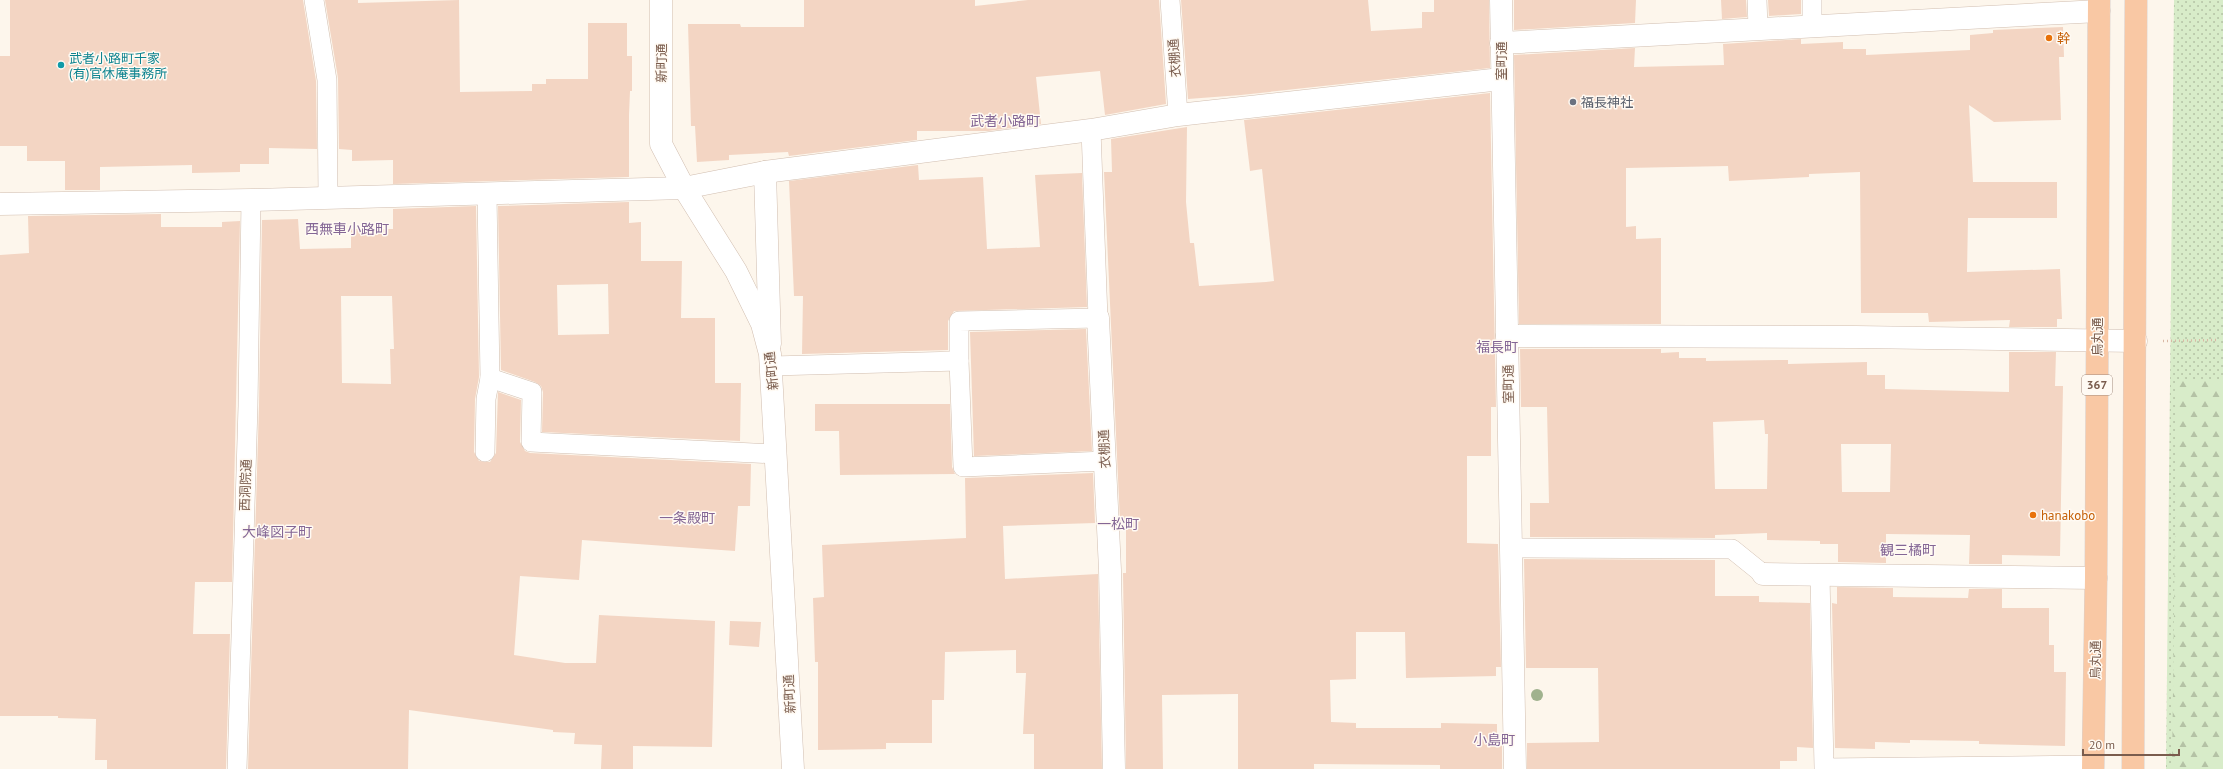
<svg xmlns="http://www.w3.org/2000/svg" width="2223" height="769" viewBox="0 0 2223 769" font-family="'PT Sans','Noto Sans JP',sans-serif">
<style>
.grass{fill:url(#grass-dots)}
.forest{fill:url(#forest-firs)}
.building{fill:#f3d5c3;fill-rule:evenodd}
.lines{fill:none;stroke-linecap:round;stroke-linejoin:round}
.service-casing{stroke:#d1beb0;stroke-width:20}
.minor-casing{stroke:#d1beb0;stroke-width:23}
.tertiary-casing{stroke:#d1beb0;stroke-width:23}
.trunk-casing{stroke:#dad1cd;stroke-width:23}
.path{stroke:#d9b8a5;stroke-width:2.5;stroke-dasharray:1 3;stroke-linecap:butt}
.service{stroke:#fff;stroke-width:19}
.minor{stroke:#fff;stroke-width:22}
.tertiary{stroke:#fff;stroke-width:22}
.trunk{stroke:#f9c8a4;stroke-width:22}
.tree{fill:#a0b28e}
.food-dot{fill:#e8710a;stroke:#fffaf3;stroke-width:1.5}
.culture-dot{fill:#0f9aa8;stroke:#fffaf3;stroke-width:1.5}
.worship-dot{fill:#6b7280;stroke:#fffaf3;stroke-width:1.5}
.labels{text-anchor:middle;stroke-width:3;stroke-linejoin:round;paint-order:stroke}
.shield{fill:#fffaf3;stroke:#a28b7f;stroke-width:1}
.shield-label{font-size:12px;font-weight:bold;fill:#7a5c4d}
.food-label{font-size:13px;fill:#c56008;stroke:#fffaf3;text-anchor:start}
.culture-label{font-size:13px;fill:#0d838f;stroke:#fffaf3;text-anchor:start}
.street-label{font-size:13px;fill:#7a5c4d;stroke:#fffaf3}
.worship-label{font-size:13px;fill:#5b616d;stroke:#fffaf3;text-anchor:start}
.neighbourhood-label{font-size:14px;fill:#846695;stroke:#fffaf3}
</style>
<defs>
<pattern id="grass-dots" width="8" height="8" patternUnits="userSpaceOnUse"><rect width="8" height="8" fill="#d8ecc9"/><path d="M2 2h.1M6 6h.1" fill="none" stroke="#b4c2a5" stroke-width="1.8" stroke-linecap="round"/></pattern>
<pattern id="forest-firs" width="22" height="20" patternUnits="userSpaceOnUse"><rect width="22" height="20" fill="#d8ecc9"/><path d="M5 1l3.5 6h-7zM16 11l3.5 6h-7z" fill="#b4c2a5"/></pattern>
</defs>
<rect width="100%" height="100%" fill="#fdf6ec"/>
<path class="grass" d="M2174,0H2223V769H2166Z"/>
<path class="forest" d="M2177,380H2223V769H2172Z"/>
<g class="building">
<path d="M10,0H303L316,81L317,149L269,148V164H240V172L192,173V165L100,167V190H65V161H27V146H0V56H10Z"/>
<path d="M325,0H358V3L459,0L460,92L532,91V84H546V79H588V23H627V56H632V91H630L629,115V177L393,184V160L352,161V150L339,149L338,78Z"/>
<path d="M804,0H975V6L1028,0H1159L1166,104L1105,115L1100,71L1036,77L1041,124L988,131H917V140L789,156L788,152L729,155V160L697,162L695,126H691L688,24H740L741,27H804Z"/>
<path d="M1181,0H1368L1371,31L1422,28V12H1434V0H1489L1490,68L1241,95L1188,99Z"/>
<path d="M1514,0H1636L1635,23L1514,30Z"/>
<path d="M1721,0H1746L1747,17L1722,19Z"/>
<path d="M1768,0H1801V14L1769,16Z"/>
<path d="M2063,27L2064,57H2059L2061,120L1994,122L1969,105L1973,182H2057V218H1968L1967,272L2060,269L2062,319H2057V327H2009L2010,320L1929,322L1928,313H1861L1860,172L1809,174V177L1729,181L1728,166L1626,168V227L1636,226V239L1661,238V324H1519L1514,55L1635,48L1634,67L1724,65L1723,44L1801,39V44L1843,42V49H1866V55L1970,50V35L1993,33V30Z"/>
<path d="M1490,93L1496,407H1491V456H1467V543L1498,544L1501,667H1496V676L1406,678L1405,632H1356V679L1330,680L1331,722L1356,723V728H1441V723L1497,724V743H1502V769H1440V765L1314,764V769H1238V694L1162,695L1163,769H1126L1123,573H1126V522H1120L1104,172H1112L1111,139L1187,127L1186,202L1190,243H1194L1199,286L1266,282L1274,281L1262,169L1250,171L1244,120Z"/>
<path d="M918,165L919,180L983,177L987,249L1040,247L1035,175L1082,173L1087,307L954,311L948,321V350L802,354L803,296H794L789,181Z"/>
<path d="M629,202V223L641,222V261H682L681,318H715V383H741L740,441L542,432L543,392L541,386L535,382L501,370L498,206ZM608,284L609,334L558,335L557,285Z"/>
<path d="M476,206L479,377L475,399L474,452L479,461L490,462L496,453L498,392L521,400L520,442L525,451L530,453L751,464L750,506H738L735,551L582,540L579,580L520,576L514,655L565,663H596L599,615L715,621L712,747L633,746V769H601L602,745L574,744L575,733L553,732V730L409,710L408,769H248L259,406L262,220L298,219L300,249L351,248V229H393V209ZM341,296H392L394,349H390L391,384L342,383Z"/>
<path d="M161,214V227H222V222L240,221L232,582H195L193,634H230L226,769H107V760H95L96,719L58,718V716H0V255L29,253L28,216Z"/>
<path d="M1086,329L1092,451L974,456L970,332Z"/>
<path d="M1520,349H1661V353L1679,352V358H1706V361L1788,360V364L1867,362V375H1885V389L2009,392V352H2056L2055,386H2063L2060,556L2002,555V564H1969L1970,535L1886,534V563L1838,562V544H1820V541L1767,540V533L1715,535V538L1530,537V503H1549L1547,407H1521ZM1764,420L1765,434H1768L1767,489H1715L1713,422ZM1841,444H1891L1890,492H1842Z"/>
<path d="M815,404H950L952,467L955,474L840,475L839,431H815Z"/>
<path d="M1093,473L1095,523L1003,526L1005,579L1098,574L1102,769H1034V734H1023L1026,673H1016V650L945,652L944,700H932V743H886V749L818,750V662H815L813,598L824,597L822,545L966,538L965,478Z"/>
<path d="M1524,559L1715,560V596H1759V602L1810,603L1813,748L1797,747V761H1780V769H1527V743L1599,742L1598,668H1526Z"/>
<path d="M1837,587L1893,588V597L1968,598L1969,589H2002V608H2049V645H2054V672H2066L2065,746L1979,744V741L1910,740V743L1875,742V749L1835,748L1832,603L1837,604Z"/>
<path d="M730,621L761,622L759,647L729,645Z"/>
</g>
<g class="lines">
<defs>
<g id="service">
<path d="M314,0L327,80L328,198"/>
<path d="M1170,0L1178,115"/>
<path d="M1757,0L1758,28"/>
<path d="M1812,0V26"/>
<path d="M959,361L963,467L1105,461"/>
<path d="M772,366L959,361V321L1098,318L1091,130"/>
<path d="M490,378L532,392L531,442L776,454"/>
<path d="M485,452L486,399L490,378L487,194"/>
<path d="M1512,548L1732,549L1763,574"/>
<path d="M1820,575L1824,768L2093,765"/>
<path d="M237,769L248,406L251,200"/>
</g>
<g id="minor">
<path d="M1501,0L1515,769"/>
<path d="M1501,43L2099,11"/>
<path d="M765,172L770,344"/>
<path d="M0,204L251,200L684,188L765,172L1091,130L1178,115L1501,79"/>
<path d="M1098,318L1110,570L1114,769"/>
<path d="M1507,336L1856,337L2136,341"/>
<path d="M1763,574L2096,578"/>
</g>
<path id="tertiary" d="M661,0V144L684,188L736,271L762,324L770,354L793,769"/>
<g id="trunk">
<path d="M2093,769L2096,578L2099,0"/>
<path d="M2133,769L2136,0"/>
</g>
</defs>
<use href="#service" class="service-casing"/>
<use href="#minor" class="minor-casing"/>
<use href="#tertiary" class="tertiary-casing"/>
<use href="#trunk" class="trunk-casing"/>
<path class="path" d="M2163,341L2217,340"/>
<use href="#service" class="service"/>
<use href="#minor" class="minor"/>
<use href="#tertiary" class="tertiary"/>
<use href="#trunk" class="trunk"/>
</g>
<circle class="tree" cx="1537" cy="695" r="6"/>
<g class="food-dot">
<circle cx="2049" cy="38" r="4"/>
<circle cx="2033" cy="515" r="4"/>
</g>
<circle class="culture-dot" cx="61" cy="65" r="4"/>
<circle class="worship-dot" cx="1573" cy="102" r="4"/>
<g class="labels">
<rect class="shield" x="2082" y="375" width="30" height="20" rx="3"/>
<g class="shield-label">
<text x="2097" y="389">367</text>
</g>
<g class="food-label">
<text x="2057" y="43">幹</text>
<text x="2041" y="520">hanakobo</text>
</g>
<g class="culture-label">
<text x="69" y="63">武者小路町千家<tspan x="69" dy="15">(有)官休庵事務所</tspan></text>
</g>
<g class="street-label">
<text transform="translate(1174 58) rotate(-94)" y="5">衣棚通</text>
<text transform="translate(1501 61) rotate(-90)" y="5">室町通</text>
<text transform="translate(661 63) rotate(-90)" y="5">新町通</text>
<text transform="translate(2097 337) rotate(-90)" y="5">烏丸通</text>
<text transform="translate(771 371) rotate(-96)" y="5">新町通</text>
<text transform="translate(1508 384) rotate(-91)" y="5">室町通</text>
<text transform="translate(1104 449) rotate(-93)" y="5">衣棚通</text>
<text transform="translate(245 485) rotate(-88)" y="5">西洞院通</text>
<text transform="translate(2095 660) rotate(-89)" y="5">烏丸通</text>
<text transform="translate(789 694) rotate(-93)" y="5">新町通</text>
</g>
<g class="worship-label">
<text x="1581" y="107">福長神社</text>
</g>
<g class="neighbourhood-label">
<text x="1005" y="126">武者小路町</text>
<text x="347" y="234">西無車小路町</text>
<text x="1497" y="352">福長町</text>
<text x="687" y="523">一条殿町</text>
<text x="1118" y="529">一松町</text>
<text x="277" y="537">大峰図子町</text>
<text x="1908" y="555">観三橘町</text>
<text x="1494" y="745">小島町</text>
</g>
</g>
<path d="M2083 749v6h96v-6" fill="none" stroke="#7a5c4d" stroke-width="2"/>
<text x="2089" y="749" font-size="12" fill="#7a5c4d" stroke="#fffaf3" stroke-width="3" paint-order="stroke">20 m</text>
</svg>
